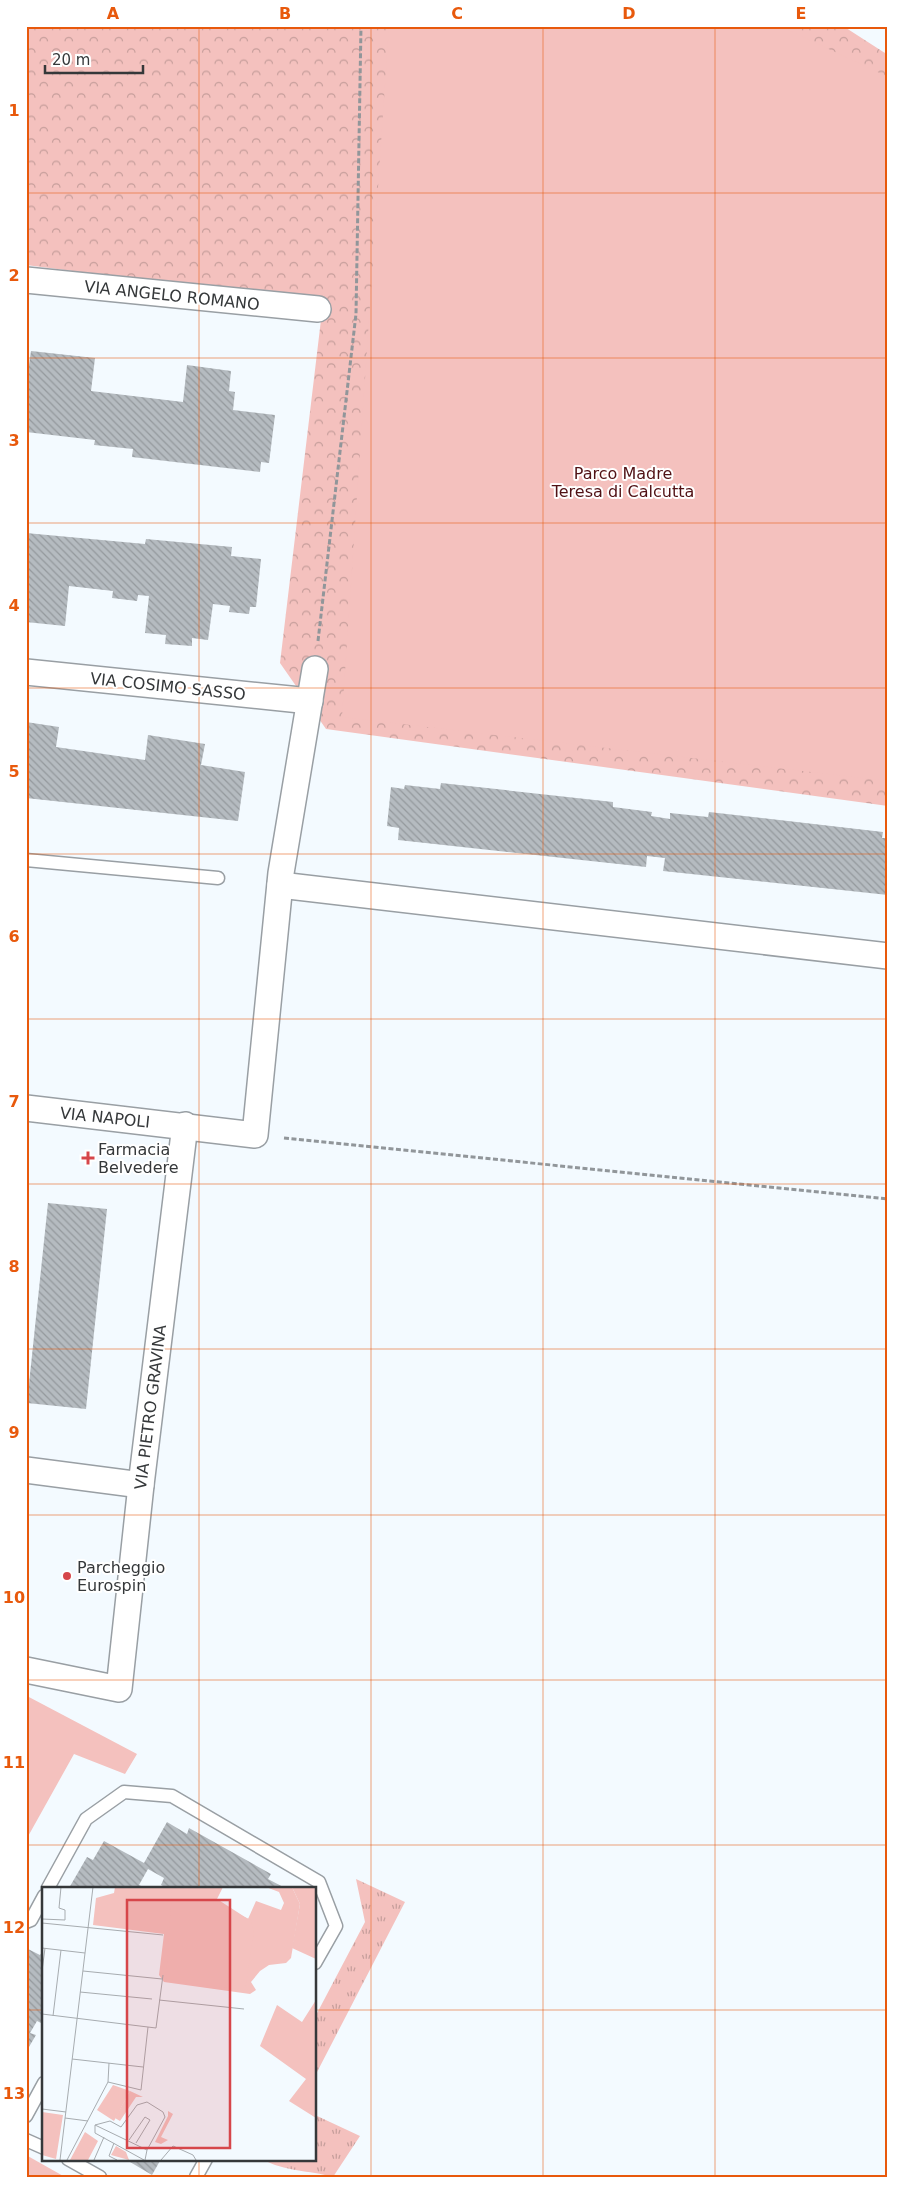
<svg xmlns="http://www.w3.org/2000/svg" width="914" height="2203" viewBox="0 0 914 2203" font-family="'DejaVu Sans',sans-serif">
<style>
.grass{fill:url(#grass-tufts)}
.forest{fill:url(#forest-crowns)}
.green{fill:#f4c1be}
.building{fill:url(#building-back-hatch)}
.lines{fill:none;stroke-linecap:round;stroke-linejoin:round}
.lane-casing{stroke:#999fa4;stroke-width:15}
.street-casing{stroke:#999fa4;stroke-width:28}
.path{stroke:#91969a;stroke-width:3;stroke-dasharray:5 2.5;stroke-linecap:butt}
.lane{stroke:#fff;stroke-width:12}
.street{stroke:#fff;stroke-width:25}
.grid{fill:none;stroke:#e8590c;stroke-width:1;stroke-opacity:0.55}
.poi-dot{fill:#d6464a;stroke:#fff;stroke-width:2}
.labels{text-anchor:middle;stroke-width:4;stroke-linejoin:round;paint-order:stroke}
.street-label{font-size:16px;fill:#35383a;stroke:#fff}
.park-label{font-size:16px;fill:#501114;stroke:#fff}
.poi-label{font-size:16px;fill:#35383a;stroke:#fff;text-anchor:start}
.inset-road{fill:none;stroke:#a7acb0;stroke-width:1}
.view{fill:#d6464a;fill-opacity:0.15;stroke:#d6464a;stroke-width:2.5}
.inset-edge{fill:none;stroke:#35383a;stroke-width:2.5}
.neatline{fill:none;stroke:#e8590c;stroke-width:2}
.grid-label{font-size:16px;text-anchor:middle;font-weight:bold;fill:#e8590c}
</style>
<defs>
<pattern id="grass-tufts" width="24" height="20" patternUnits="userSpaceOnUse" patternTransform="scale(1.25)"><rect width="24" height="20" fill="#f4c1be"/><path d="M3 7l-1-3M5 7V3M7 7l1-3M15 17l-1-3M17 17v-4M19 17l1-3" fill="none" stroke="#c69e9b"/></pattern>
<pattern id="forest-crowns" width="20" height="18" patternUnits="userSpaceOnUse" patternTransform="scale(1.25)"><rect width="20" height="18" fill="#f4c1be"/><path d="M2 6a3 3 0 1 1 6 0M12 15a3 3 0 1 1 6 0" fill="none" stroke="#c69e9b"/></pattern>
<pattern id="building-back-hatch" width="6" height="6" patternUnits="userSpaceOnUse" patternTransform="scale(1.25)"><rect width="6" height="6" fill="#b5bbc0"/><path d="M-1 5l2 2M0 0l6 6M5-1l2 2" fill="none" stroke="#94999d"/></pattern>
</defs>
<rect width="100%" height="100%" fill="#f3faff"/>
<g class="grass">
<path d="M356,1879L405,1902L315,2076V2017L365,1922Z"/>
<path d="M315,2115L360,2136L333,2177C309,2170 285,2172 262,2159H315Z"/>
</g>
<path class="forest" d="M26,26H843L888,55V806L326,729L280,663L323,303L26,265Z"/>
<g class="green">
<path d="M389,26H780L888,77V781L342,717Z"/>
<path d="M27,1696L137,1754L125,1774L74,1754L26,1840Z"/>
<path d="M26,2155L65,2177H26Z"/>
</g>
<g class="building">
<path d="M31,351L95,358L91,391L183,402L187,365L231,371L229,391L235,392L233,410L275,415L269,463L261,462L260,472L132,457L133,449L94,445L95,440L26,432V385Z"/>
<path d="M26,533L145,544L146,539L232,547L231,556L261,559L256,607H250L249,614L229,612L230,606L213,604L208,640L192,638V646L165,644L166,635L145,633L149,596L138,595L137,601L112,598L113,591L69,586L65,626L26,622Z"/>
<path d="M26,722L59,727L56,747L145,760L148,735L205,744L201,765L245,772L238,821L26,798Z"/>
<path d="M441,783L613,802V807L652,812L651,816L670,819V813L708,817L709,812L883,832L882,838H888V895L663,871L665,858L647,856L646,867L398,840L399,828L387,826L391,787L404,789L405,785L440,789Z"/>
<path d="M48,1203L107,1209L86,1409L27,1403Z"/>
<path d="M167,1822L187,1834L189,1828L271,1874L268,1879L285,1888H167L161,1885L164,1878L148,1869L139,1885L146,1888H69L87,1857L93,1860L104,1841L144,1863Z"/>
<path d="M26,1948L40,1955L44,1949V2019L41,2023L37,2021L30,2033L36,2035L26,2052Z"/>
<path d="M125,2159H161L152,2175Z"/>
</g>
<g class="lines">
<defs>
<g id="lane">
<path d="M26,860L218,878"/>
<path d="M48,1888L86,1819L124,1792L172,1796L319,1882L336,1926L315,1963"/>
<path d="M26,1922L31,1920L44,1896"/>
<path d="M26,2116L44,2083"/>
<path d="M26,2140L44,2148"/>
<path d="M68,2159L100,2177"/>
<path d="M196,2177L206,2159"/>
</g>
<g id="street">
<path d="M26,280L318,309"/>
<path d="M26,672L310,701"/>
<path d="M280,885L888,956"/>
<path d="M26,1108L255,1135L281,873L315,669"/>
<path d="M26,1470L141,1485"/>
<path d="M26,1670L119,1689L141,1485L185,1125"/>
</g>
</defs>
<use href="#lane" class="lane-casing"/>
<use href="#street" class="street-casing"/>
<g class="path">
<path d="M318,641L356,314L361,26"/>
<path d="M284,1138L888,1199"/>
</g>
<use href="#lane" class="lane"/>
<use href="#street" class="street"/>
</g>
<path class="grid" d="M199,26V1888M371,26V2177M543,26V2177M715,26V2177M26,193H888M26,358H888M26,523H888M26,688H888M26,854H888M26,1019H888M26,1184H888M26,1349H888M26,1515H888M26,1680H888M26,1845H888M26,2010H44M315,2010H888M199,2159V2177"/>
<g class="poi-dot">
<path d="M85.5 1150.5h5v5h5v5h-5v5h-5v-5h-5v-5h5z"/>
<circle cx="67" cy="1576" r="5"/>
</g>
<g class="labels">
<g class="street-label">
<text transform="translate(172 295) rotate(6)" y="6">VIA ANGELO ROMANO</text>
<text transform="translate(168 686) rotate(6)" y="6">VIA COSIMO SASSO</text>
<text transform="translate(105 1117) rotate(6)" y="6">VIA NAPOLI</text>
<text transform="translate(150 1407) rotate(-83)" y="6">VIA PIETRO GRAVINA</text>
</g>
<g class="park-label">
<text x="623" y="479">Parco Madre<tspan x="623" dy="18">Teresa di Calcutta</tspan></text>
</g>
<g class="poi-label">
<text x="98" y="1155">Farmacia<tspan x="98" dy="18">Belvedere</tspan></text>
<text x="77" y="1573">Parcheggio<tspan x="77" dy="18">Eurospin</tspan></text>
</g>
</g>
<g transform="translate(42 1887)">
<rect width="274" height="274" fill="#f3faff"/>
<path d="M250,0H274V72L250,61L258,17ZM274,113V231L247,214L264,192L218,159L235,118L260,135ZM71,198L88,204L72,234L55,223ZM126,224L131,227L119,250L126,253L119,257L113,255L126,229ZM0,225L21,228L14,272L0,268Z" fill="#f4c1be"/>
<path d="M73,0H181L175,12L206,32L214,14L239,23L242,16L237,5L224,0H250L258,17L249,71L244,76L227,78L218,84L209,95L214,103L208,107L122,95L117,88L122,47L51,38L54,11L72,6Z" fill="#f4c1be"/>
<path d="M142,1L209,33L212,45L203,103L124,94L130,3ZM88,204L101,210H94L78,234L73,231ZM43,245L56,254L46,273H28ZM74,259L84,265L87,273L69,268Z" fill="#f4c1be"/>
<path class="inset-road" d="M0,32L23,33V23L17,21L19,0M0,36L121,48M0,61L43,66M0,84L3,61M41,84L120,92M38,105L110,112M117,113L202,122M0,127L114,141L121,88M11,129L19,63M30,172L101,180M66,195L67,176M0,222L24,225M23,231L46,234M53,238L68,234L79,240L95,218L105,215L121,225L123,230L105,263M87,253L103,230L108,233L94,256M72,256L67,269L75,273M18,273L51,0M25,273L66,195L99,203L106,140M52,273L62,250M102,273L53,246V238L105,263L103,273M119,273L131,259L151,268L154,273"/>
<path class="view" d="M85,13H188V261H85Z"/>
<rect width="274" height="274" class="inset-edge"/>
</g>
<rect width="914" height="2203" fill="none" stroke="#ffffff" stroke-width="55"/>
<path d="M45 65v8h98v-8" fill="none" stroke="#35383a" stroke-width="2.5"/>
<text x="52" y="65" font-size="15" fill="#35383a" stroke="#ffffff" stroke-width="4" paint-order="stroke">20 m</text>
<rect x="28" y="28" width="858" height="2148" class="neatline"/>
<g class="grid-label">
<text x="113" y="19">A</text>
<text x="285" y="19">B</text>
<text x="457" y="19">C</text>
<text x="629" y="19">D</text>
<text x="801" y="19">E</text>
<text x="14" y="116">1</text>
<text x="14" y="281">2</text>
<text x="14" y="446">3</text>
<text x="14" y="611">4</text>
<text x="14" y="777">5</text>
<text x="14" y="942">6</text>
<text x="14" y="1107">7</text>
<text x="14" y="1272">8</text>
<text x="14" y="1438">9</text>
<text x="14" y="1603">10</text>
<text x="14" y="1768">11</text>
<text x="14" y="1933">12</text>
<text x="14" y="2099">13</text>
</g>
</svg>
